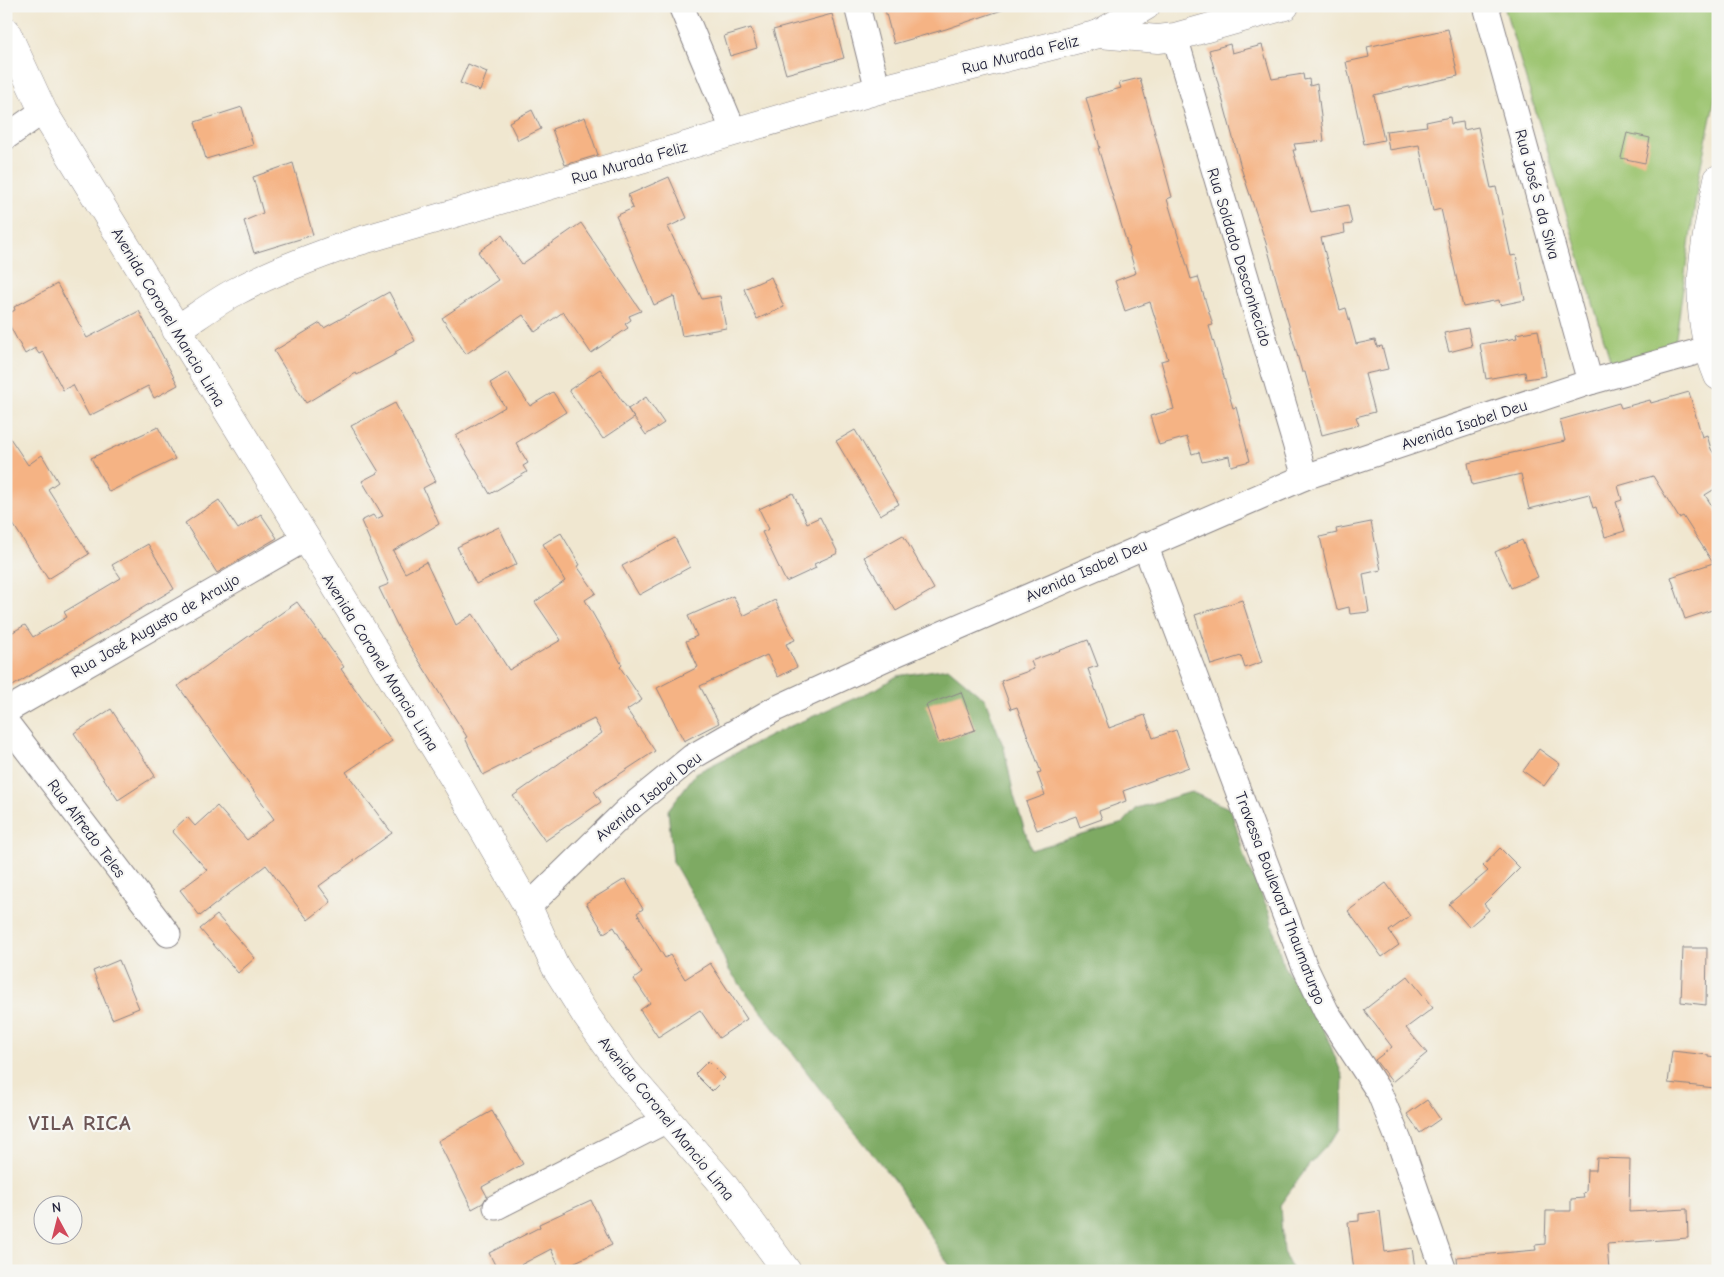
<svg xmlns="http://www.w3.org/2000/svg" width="1724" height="1277" viewBox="0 0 1724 1277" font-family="'Comic Neue',sans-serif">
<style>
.green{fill:#9dc571;stroke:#607456}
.forest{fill:#7eaa63;stroke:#50664f}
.building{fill:#f5b384}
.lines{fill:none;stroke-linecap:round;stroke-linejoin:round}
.street-casing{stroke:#898486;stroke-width:27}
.secondary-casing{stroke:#898486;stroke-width:29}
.street{stroke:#fff;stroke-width:25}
.secondary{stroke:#fff;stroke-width:28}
.labels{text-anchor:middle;stroke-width:4.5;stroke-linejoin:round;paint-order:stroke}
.street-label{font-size:16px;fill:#22223b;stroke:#f6f6f2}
.district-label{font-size:21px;font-weight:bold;letter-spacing:1px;fill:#6c5555;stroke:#f6f6f2}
</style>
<rect width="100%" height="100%" fill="#f6f6f2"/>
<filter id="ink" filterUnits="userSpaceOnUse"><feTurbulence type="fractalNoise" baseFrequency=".02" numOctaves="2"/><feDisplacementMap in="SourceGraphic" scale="10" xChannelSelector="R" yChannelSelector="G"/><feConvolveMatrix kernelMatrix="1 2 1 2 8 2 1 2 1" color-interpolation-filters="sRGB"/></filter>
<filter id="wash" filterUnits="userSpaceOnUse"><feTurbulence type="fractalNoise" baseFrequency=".0096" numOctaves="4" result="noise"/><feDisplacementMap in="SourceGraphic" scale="20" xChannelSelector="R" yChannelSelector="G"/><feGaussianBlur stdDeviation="1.12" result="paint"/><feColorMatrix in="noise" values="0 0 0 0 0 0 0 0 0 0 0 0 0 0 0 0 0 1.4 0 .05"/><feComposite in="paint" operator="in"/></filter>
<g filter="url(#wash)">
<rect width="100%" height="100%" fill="#f0e7d0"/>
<path class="green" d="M1504,6H1718V83L1699,175L1675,344L1611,363Z"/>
<path class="forest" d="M948,668L985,699L1004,748L1014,796L1031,850L1123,823L1137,808L1191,792L1231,809L1246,863L1269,911L1283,965L1325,1032L1343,1077L1342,1129L1309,1165L1280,1205L1283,1252L1293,1271H953L897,1184L819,1088L729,970L709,924L673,862L668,810L696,773L786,728L876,689L897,676Z"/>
<g id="blocks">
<g class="building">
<path d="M884,6H1004L1005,9L946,29L894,44Z"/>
<path d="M832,14L844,58L786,74L773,30Z"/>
<path d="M751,28L757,48L730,56L724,36Z"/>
<path d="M1448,29L1458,76L1374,95L1384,140L1364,144L1346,62L1369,57L1367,47Z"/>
<path d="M1230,44L1232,53L1262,45L1272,79L1303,74L1304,80L1309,79L1310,86L1317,84L1324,141L1294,144L1296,150H1293L1311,212L1348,205L1352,224L1344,225L1345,233L1321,238L1340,310L1346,308L1356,344L1375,340L1377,347L1382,346L1388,369L1365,374L1375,412L1356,417L1359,425L1322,435L1305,372H1302L1266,243L1242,171L1209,50Z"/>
<path d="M468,64L487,72L480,91L460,83Z"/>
<path d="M1140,78L1172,197L1167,199L1191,279L1198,277L1213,325L1209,326L1233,408L1236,407L1250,461L1231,466L1229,456L1202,462L1199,452L1192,454L1187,437L1159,445L1150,416L1174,409L1161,361L1168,359L1150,302L1125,311L1115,281L1136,273L1098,148H1100L1086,98L1121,88L1119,83Z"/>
<path d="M242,107L253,145L206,159L195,122Z"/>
<path d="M532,110L541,129L518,140L509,122Z"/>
<path d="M585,117L598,155L565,165L552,129Z"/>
<path d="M1450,117L1451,124L1463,122L1464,130L1478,127L1491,188L1496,187L1511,256L1516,255L1525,300L1500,305L1499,300L1463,307L1441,209L1433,211L1419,145L1389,150L1386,131L1427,126L1426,122Z"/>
<path d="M1627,133L1650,138L1645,163L1621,158Z"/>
<path d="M293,163L313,235L254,253L244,221L263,213L253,177Z"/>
<path d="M669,177L687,218L668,227L702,299L720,296L726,328L682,336L674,296L654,305L616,216L633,208L628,195Z"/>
<path d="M581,223L641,311L629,316L631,320L625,324L628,328L591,353L563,312L535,332L523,315L466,354L442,318L498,280L478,252L502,235L522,264Z"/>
<path d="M771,277L784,307L757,319L744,289Z"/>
<path d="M57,284L87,338L139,311L178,385L154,398L148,386L89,416L73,385L63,390L43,352L39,354L35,348L25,354L6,319V315L15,310L14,307Z"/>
<path d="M389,292L415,341L395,352L396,354L357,375L356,373L306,403L274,351L320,323L324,328Z"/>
<path d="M1468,328L1472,346L1449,352L1444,333Z"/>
<path d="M1538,330L1546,376L1526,379L1525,372L1486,379L1480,344L1517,338L1516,334Z"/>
<path d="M600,369L634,418L603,439L569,390Z"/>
<path d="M508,372L530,406L553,392L566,412L516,443L528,463L523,466L527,472L490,494L456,436L505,407L490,383Z"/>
<path d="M1689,392L1702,437L1707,435L1711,449L1718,460V487L1705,495L1718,515V608L1685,619L1671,577L1713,563L1683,516L1679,518L1653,476L1618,486L1622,500L1616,502L1625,531L1605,537L1596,507L1593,508L1589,494L1529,509L1521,474L1472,485L1468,463L1565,441L1560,420L1619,403L1621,408L1650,400L1651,403Z"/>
<path d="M646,397L664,423L646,435L628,409Z"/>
<path d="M395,403L436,481L423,488L439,524L393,551L405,573L426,562L456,625L473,614L509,670L561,640L535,602L565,581L543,544L561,533L580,565L577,566L596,593L585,600L622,665L620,667L642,700L627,710L655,751L594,791L601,802L545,841L513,796L602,733L594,719L483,775L465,738L467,737L399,629L379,588L389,584L361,521L373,515L376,519L383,516L362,481L379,472L351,426Z"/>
<path d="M158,427L175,459L109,492L91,458Z"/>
<path d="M855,430L899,504L880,515L836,441Z"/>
<path d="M6,432L28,465L42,455L58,482L48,489L89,554L48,579L6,513Z"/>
<path d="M793,493L807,523L820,517L838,553L814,564L816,568L786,582L762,532L769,529L759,509Z"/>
<path d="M219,500L238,529L261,514L277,538L217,573L185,523Z"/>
<path d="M1371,522L1381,570L1363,574L1369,612L1350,614L1349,607L1337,610L1320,537L1337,533L1336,529Z"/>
<path d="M499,527L517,564L476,584L457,547Z"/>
<path d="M903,535L934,589L896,611L864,557Z"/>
<path d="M675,538L690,567L639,595L622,566Z"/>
<path d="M1522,540L1538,577L1511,588L1495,552Z"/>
<path d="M148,544L174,589L6,690V636L25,625L33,637L67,617L64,612L121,578L112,565Z"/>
<path d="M733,596L743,616L775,600L795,640L786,644L797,667L778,677L767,655L700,686L719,723L684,741L657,688L698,667L686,641L697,636L688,616Z"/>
<path d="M1242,600L1262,662L1245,668L1241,656L1211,665L1195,615Z"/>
<path d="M297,602L344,667L341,669L392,741L346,772L392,833L319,886L331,902L308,920L266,865L200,916L180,890L207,870L172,831L187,817L195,826L217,806L247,840L274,819L178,686Z"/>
<path d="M1088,640L1098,666L1088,669L1109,728L1145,715L1153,738L1176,730L1189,767L1123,791L1126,801L1099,811L1102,819L1080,827L1076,816L1037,830L1026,802L1045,795L1037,773L1041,772L1017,707L1011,709L1001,681L1034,669L1031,661Z"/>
<path d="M961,692L975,730L939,743L926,705Z"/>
<path d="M111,709L155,776L118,800L74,733Z"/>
<path d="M1539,749L1560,764L1544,786L1523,771Z"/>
<path d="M1500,848L1520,868L1484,904L1489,910L1469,927L1449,904L1488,871L1483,866Z"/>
<path d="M625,879L643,909L637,913L665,958L670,955L685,979L710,963L747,1019L719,1038L700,1010L658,1037L640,1010L650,1003L634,979L642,973L614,927L604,933L586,903Z"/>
<path d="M1386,883L1410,916L1389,931L1399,945L1382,957L1348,911Z"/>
<path d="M217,915L255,958L238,973L200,929Z"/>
<path d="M1683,948H1707L1706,1005L1681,1002Z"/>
<path d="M119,960L139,1008L112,1019L93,971Z"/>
<path d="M1408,976L1433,1008L1406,1028L1427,1053L1392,1082L1375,1060L1392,1047L1364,1010Z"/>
<path d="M1672,1051L1708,1055V1057L1718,1058L1715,1088L1668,1083Z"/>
<path d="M708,1061L725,1078L712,1091L695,1074Z"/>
<path d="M1427,1100L1440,1119L1420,1133L1407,1114Z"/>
<path d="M492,1111L523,1164L482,1187L487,1196L483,1203L472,1209L438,1141Z"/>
<path d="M1597,1158L1630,1159L1629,1212L1687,1209L1688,1238L1607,1244L1609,1271H1458L1457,1257L1536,1250L1535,1245L1545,1244L1546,1211H1571V1199L1584,1198L1583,1193L1586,1192L1587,1170H1596Z"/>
<path d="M591,1200L612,1245L560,1269L551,1249L509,1271H498L489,1253L540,1227L539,1224Z"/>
<path d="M1380,1211L1385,1252L1412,1248L1415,1268L1393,1271H1354L1348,1222L1359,1221V1214Z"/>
</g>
</g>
</g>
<g filter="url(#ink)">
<use href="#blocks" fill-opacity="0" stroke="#898486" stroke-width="1"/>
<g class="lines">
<defs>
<g id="street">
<path d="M681,6L734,132"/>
<path d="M857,6L878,90"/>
<path d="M1486,6L1590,382"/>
<path d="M1175,37L1305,477"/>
<path d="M6,137L43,111"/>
<path d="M1145,545L1304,965L1326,1011L1379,1092L1399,1141L1444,1271"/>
<path d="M6,711L305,539"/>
<path d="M6,722L168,934"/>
<path d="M528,907L627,810L692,757L775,709L884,659L1305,477L1590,382L1707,349"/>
<path d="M496,1207L667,1120"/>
</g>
<g id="secondary">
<path d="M6,31L43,111L459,787L528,907L555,966L587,1017L625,1071L723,1184L787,1271"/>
<path d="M1099,34L1158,39L1175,37L1285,6"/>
<path d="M1718,179C1704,250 1689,306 1718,376"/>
<path d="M176,330C195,318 214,303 235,292C274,271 315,256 356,242L878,90L1099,34L1146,6"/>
</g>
</defs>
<use href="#street" class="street-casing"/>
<use href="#secondary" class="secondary-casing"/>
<use href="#street" class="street"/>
<use href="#secondary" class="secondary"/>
</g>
</g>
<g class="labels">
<g class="street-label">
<text transform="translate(1020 54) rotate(-14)" y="6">Rua Murada Feliz</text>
<text transform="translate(629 162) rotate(-16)" y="6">Rua Murada Feliz</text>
<text transform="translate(1538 194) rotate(75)" y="6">Rua José S da Silva</text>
<text transform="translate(1240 257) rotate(73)" y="6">Rua Soldado Desconhecido</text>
<text transform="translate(169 317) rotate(59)" y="6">Avenida Coronel Mancio Lima</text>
<text transform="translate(1464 424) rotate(-18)" y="6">Avenida Isabel Deu</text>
<text transform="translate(1086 570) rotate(-24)" y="6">Avenida Isabel Deu</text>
<text transform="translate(155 625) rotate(-30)" y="6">Rua José Augusto de Araujo</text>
<text transform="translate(381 662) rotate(58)" y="6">Avenida Coronel Mancio Lima</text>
<text transform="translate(648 796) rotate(-39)" y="6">Avenida Isabel Deu</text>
<text transform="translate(87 828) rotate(53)" y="6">Rua Alfredo Teles</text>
<text transform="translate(1281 898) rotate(69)" y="6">Travessa Boulevard Thaumaturgo</text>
<text transform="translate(667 1118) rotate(51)" y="6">Avenida Coronel Mancio Lima</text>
</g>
<g class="district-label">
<text x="80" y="1130">VILA RICA</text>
</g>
</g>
<rect width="1724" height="1277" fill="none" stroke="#f6f6f2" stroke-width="25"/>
<g transform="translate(58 1220) rotate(353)"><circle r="24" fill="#f6f6f2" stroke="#a1a1a9"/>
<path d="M0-4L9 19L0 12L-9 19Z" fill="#d1495b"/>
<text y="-8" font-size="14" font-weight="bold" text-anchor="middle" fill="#22223b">N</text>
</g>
</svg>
